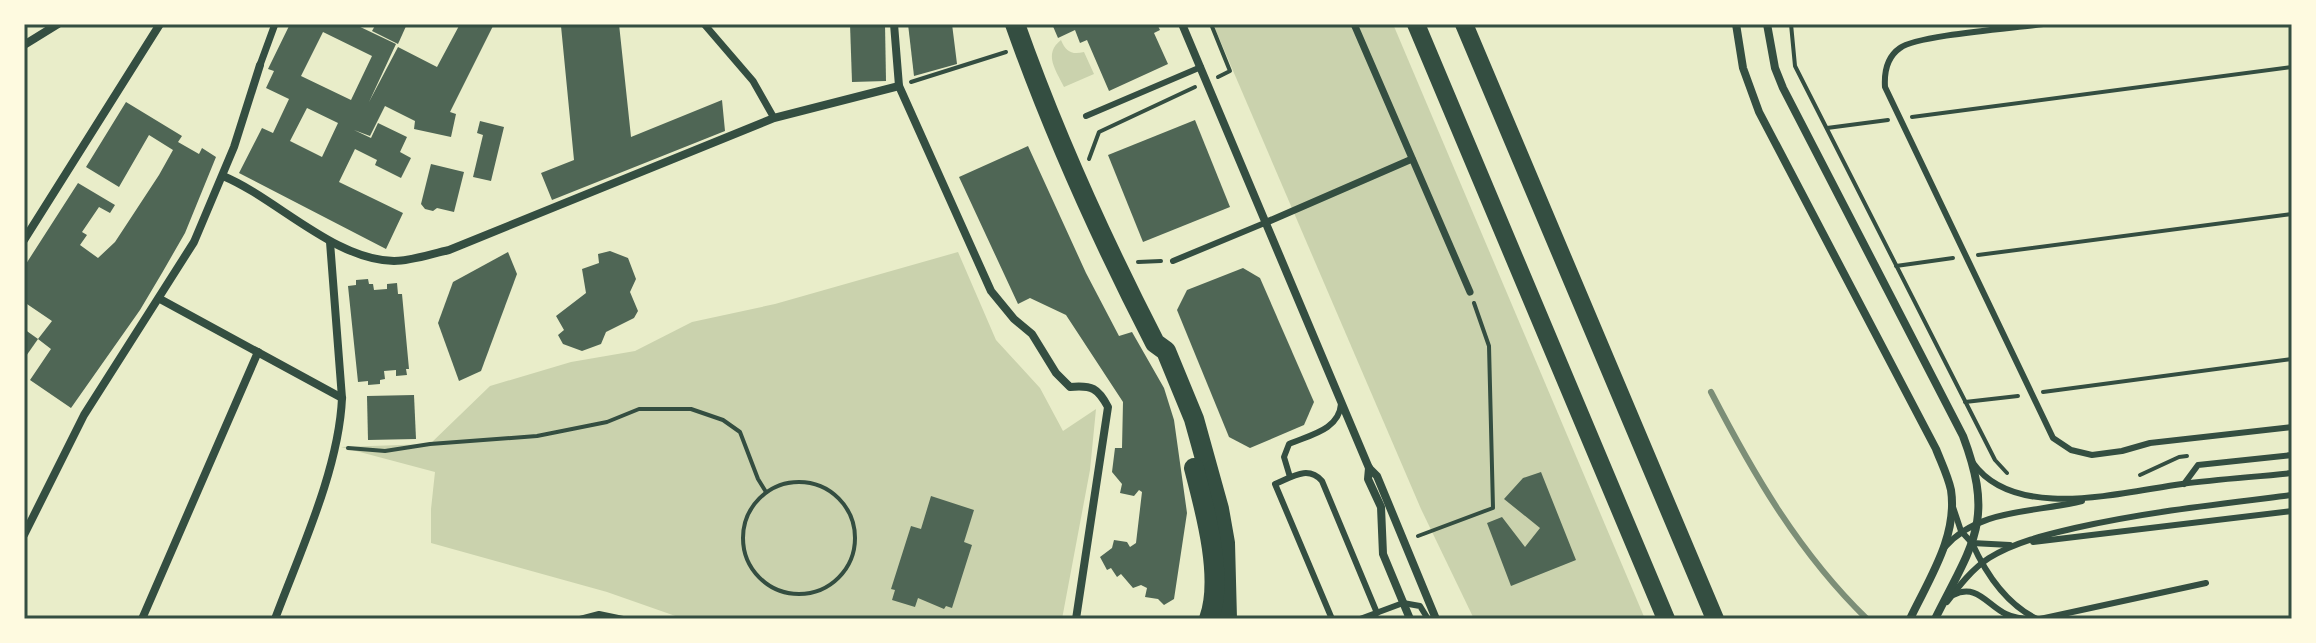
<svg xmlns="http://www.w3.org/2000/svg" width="2316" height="643" viewBox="0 0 2316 643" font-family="'Fira Sans Condensed',sans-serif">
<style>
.green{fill:#cad2ad}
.building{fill:#4f6655;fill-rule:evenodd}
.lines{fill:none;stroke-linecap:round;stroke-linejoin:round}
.path{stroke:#344e41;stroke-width:4}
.service{stroke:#344e41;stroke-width:6}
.pedestrian{stroke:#344e41;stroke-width:7}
.minor{stroke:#344e41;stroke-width:8}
.primary{stroke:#344e41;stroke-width:18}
.trunk{stroke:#344e41;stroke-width:20}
.rail{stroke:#7c8e77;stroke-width:6}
.neatline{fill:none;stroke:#344e41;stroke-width:3}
</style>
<rect width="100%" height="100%" fill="#e9edc9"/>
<g class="green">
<path d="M1213,24H1393L1645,619H1474L1421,509Z"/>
<path d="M1061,40C1066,52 1072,55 1084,52L1094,74L1064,87C1056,70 1043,54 1061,40Z"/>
<path d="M958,252L996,340L1040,388L1063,431L1096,409L1090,470L1062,619H684L607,592L431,543V509L435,472L341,447L430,444L490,386L571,362L635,351L692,322L775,304Z"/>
</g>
<g class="building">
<path d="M290,24H354L396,44L369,102L398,47L437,67L460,24H494L450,112L456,114L451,137L414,129L415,121L385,106L370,136L354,130L371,138L378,123L407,137L400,152L411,158L401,178L375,165L377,160L355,149L339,182L403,213L386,249L239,173L262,128L273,133L289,99L266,88L274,71L268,69ZM323,32L372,56L351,100L301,76ZM307,108L338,123L322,157L290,141Z"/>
<path d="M376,24H407L398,44L372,31Z"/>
<path d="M582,24H619L631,137L722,100L725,131L552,200L541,173L574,160L561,26Z"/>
<path d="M850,24H885L886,81L852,82Z"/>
<path d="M908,24H952L957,64L914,76Z"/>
<path d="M1052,24H1157L1160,30L1154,33L1168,64L1109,91L1087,40L1080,43L1075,30L1058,38Z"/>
<path d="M126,102L182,136L178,142L199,154L202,148L216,157L185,233L162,273L140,310L71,408L30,380L51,349L38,339L52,321L24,302V267L78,183L115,205L110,213L99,207L82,232L87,235L80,245L98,258L115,242L159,175L173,150L149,135L119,187L86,167Z"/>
<path d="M1195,120L1230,207L1143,242L1108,155Z"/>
<path d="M480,121L504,127L491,181L473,177L483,135L477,133Z"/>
<path d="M1028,146L1086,273L1119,336L1132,332L1164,388L1174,420L1187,513L1174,599L1164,605L1158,599L1145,597L1147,588L1141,585L1133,588L1121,574L1117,577L1111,568L1107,570L1100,557L1112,548L1114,540L1127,542L1130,547L1136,543L1142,492L1139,490L1134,496L1120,493L1122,484L1112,472L1115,448H1122L1123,402L1066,315L1030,298L1018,304L959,177Z"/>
<path d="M431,164L464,172L454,212L437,208L433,211L425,209L421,204Z"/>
<path d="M610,251L628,258L636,279L630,292L638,311L634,318L606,332L601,344L582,351L563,344L558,335L564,330L556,316L586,293L582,269L599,263L598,254Z"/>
<path d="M508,252L517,274L481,371L459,381L438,323L453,282Z"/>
<path d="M1243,268L1260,278L1314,402L1304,425L1250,448L1229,437L1177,310L1187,290Z"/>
<path d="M368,279L369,284H373L374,290L387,289V284L397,283L398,294H402L409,369H406L407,375L396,376V370L384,371L385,379L380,380V384L368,385V381L358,382L348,286L356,285V280Z"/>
<path d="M24,329L38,339L24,359Z"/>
<path d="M414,395L416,439L368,440L367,396Z"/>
<path d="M1541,472L1576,560L1511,586L1487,523L1502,517L1525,547L1540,528L1504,499L1523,478Z"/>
<path d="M931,496L974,510L964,542L972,545L952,608L946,606L944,609L918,598L915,607L892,600L895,590L891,589L911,526L921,529Z"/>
</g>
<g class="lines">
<g class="path">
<path d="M1211,24L1230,71L1218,77"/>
<path d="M1791,24L1795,66L1995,460L2007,473"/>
<path d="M911,82L1006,52"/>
<path d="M1912,117L2292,67"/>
<path d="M1827,128L1888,120"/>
<path d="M1089,159L1099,132L1195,87"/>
<path d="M1978,255L2292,214"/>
<path d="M1138,262L1161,261"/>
<path d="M1896,266L1953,258"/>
<path d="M2043,392L2292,359"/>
<path d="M1965,402L2018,396"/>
<path d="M348,448L385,451L430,444L537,436L607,422L639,409H691L723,420L740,432L758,479L766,492"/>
<path d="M2140,475L2179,457L2187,456"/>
<circle cx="799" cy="538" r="56"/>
<path d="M1418,536L1493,508L1489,346L1474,303"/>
</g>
<g class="service">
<path d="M2043,24C2016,28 1917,35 1900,48C1887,57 1884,71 1885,87L2053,438L2071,450L2092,455L2122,451L2150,443L2292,427"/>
<path d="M1086,116L1201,67"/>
<path d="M1173,261L1267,222"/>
<path d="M1973,463C2015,522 2122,492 2182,484C2219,479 2255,477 2292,473"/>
<path d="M1290,477L1284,457L1289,444C1310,435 1339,430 1341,404"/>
<path d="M2184,484L2198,465L2292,455"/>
<path d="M1953,507L1961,531L1972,543L2010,545"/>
<path d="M2033,542L2292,511"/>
<path d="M1972,543C1986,574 2006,604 2037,619"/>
<path d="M1945,547C1979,508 2034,513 2082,501"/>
<path d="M1953,595C1977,583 1987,605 2006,614C2014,618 2023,619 2032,619"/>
<path d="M1947,602C1959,586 1972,569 1989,558C2015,542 2045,535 2075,528C2146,512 2219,504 2292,495"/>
<path d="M580,619L599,614L623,619"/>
<path d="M1332,619L1275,484C1292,477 1308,465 1322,481L1377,613"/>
<path d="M1360,619L1403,603L1420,606L1428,619"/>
<path d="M2040,619L2206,583"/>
</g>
<g class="pedestrian">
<path d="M704,24L753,81L774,118"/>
<path d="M1354,24L1470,292"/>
<path d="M260,65L275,24"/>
<path d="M1267,222L1412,159"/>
</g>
<g class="minor">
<path d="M894,24L899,86L991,291L1014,319L1032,334L1056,373L1070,387C1092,385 1098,388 1108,407L1076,619"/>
<path d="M1182,24L1369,468L1377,476L1436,619"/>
<path d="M1736,24L1743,68L1759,112L1936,449C1941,462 1948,476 1951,490C1958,536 1929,579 1910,619"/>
<path d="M1767,24L1775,68L1783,88L1963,436C1995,521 1973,543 1935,619"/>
<path d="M24,45L58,24"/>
<path d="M223,176C276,198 334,260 394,261C412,261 431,254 449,250L774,118L899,86"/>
<path d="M24,240L160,24"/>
<path d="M160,299L342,398"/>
<path d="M1369,468L1368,479L1381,507L1383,554L1410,619"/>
<path d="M24,535L84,415L194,242L234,147L260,65"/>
<path d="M142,619L258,352"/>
<path d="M275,619C300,552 339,469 342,398L330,242"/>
</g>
<g class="primary">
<path d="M1416,24L1666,619"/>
<path d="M1464,24L1715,619"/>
</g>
<g class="trunk">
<path d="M1015,24C1054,134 1102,240 1155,343L1166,351L1194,419L1219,509L1225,543L1227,619"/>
<path d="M1194,468C1205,510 1224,578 1209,619"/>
</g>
<path class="rail" d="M1711,392C1754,475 1799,553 1867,619"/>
</g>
<rect width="2316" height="643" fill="none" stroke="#fefae0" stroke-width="52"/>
<rect x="26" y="26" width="2264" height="591" class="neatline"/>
</svg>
